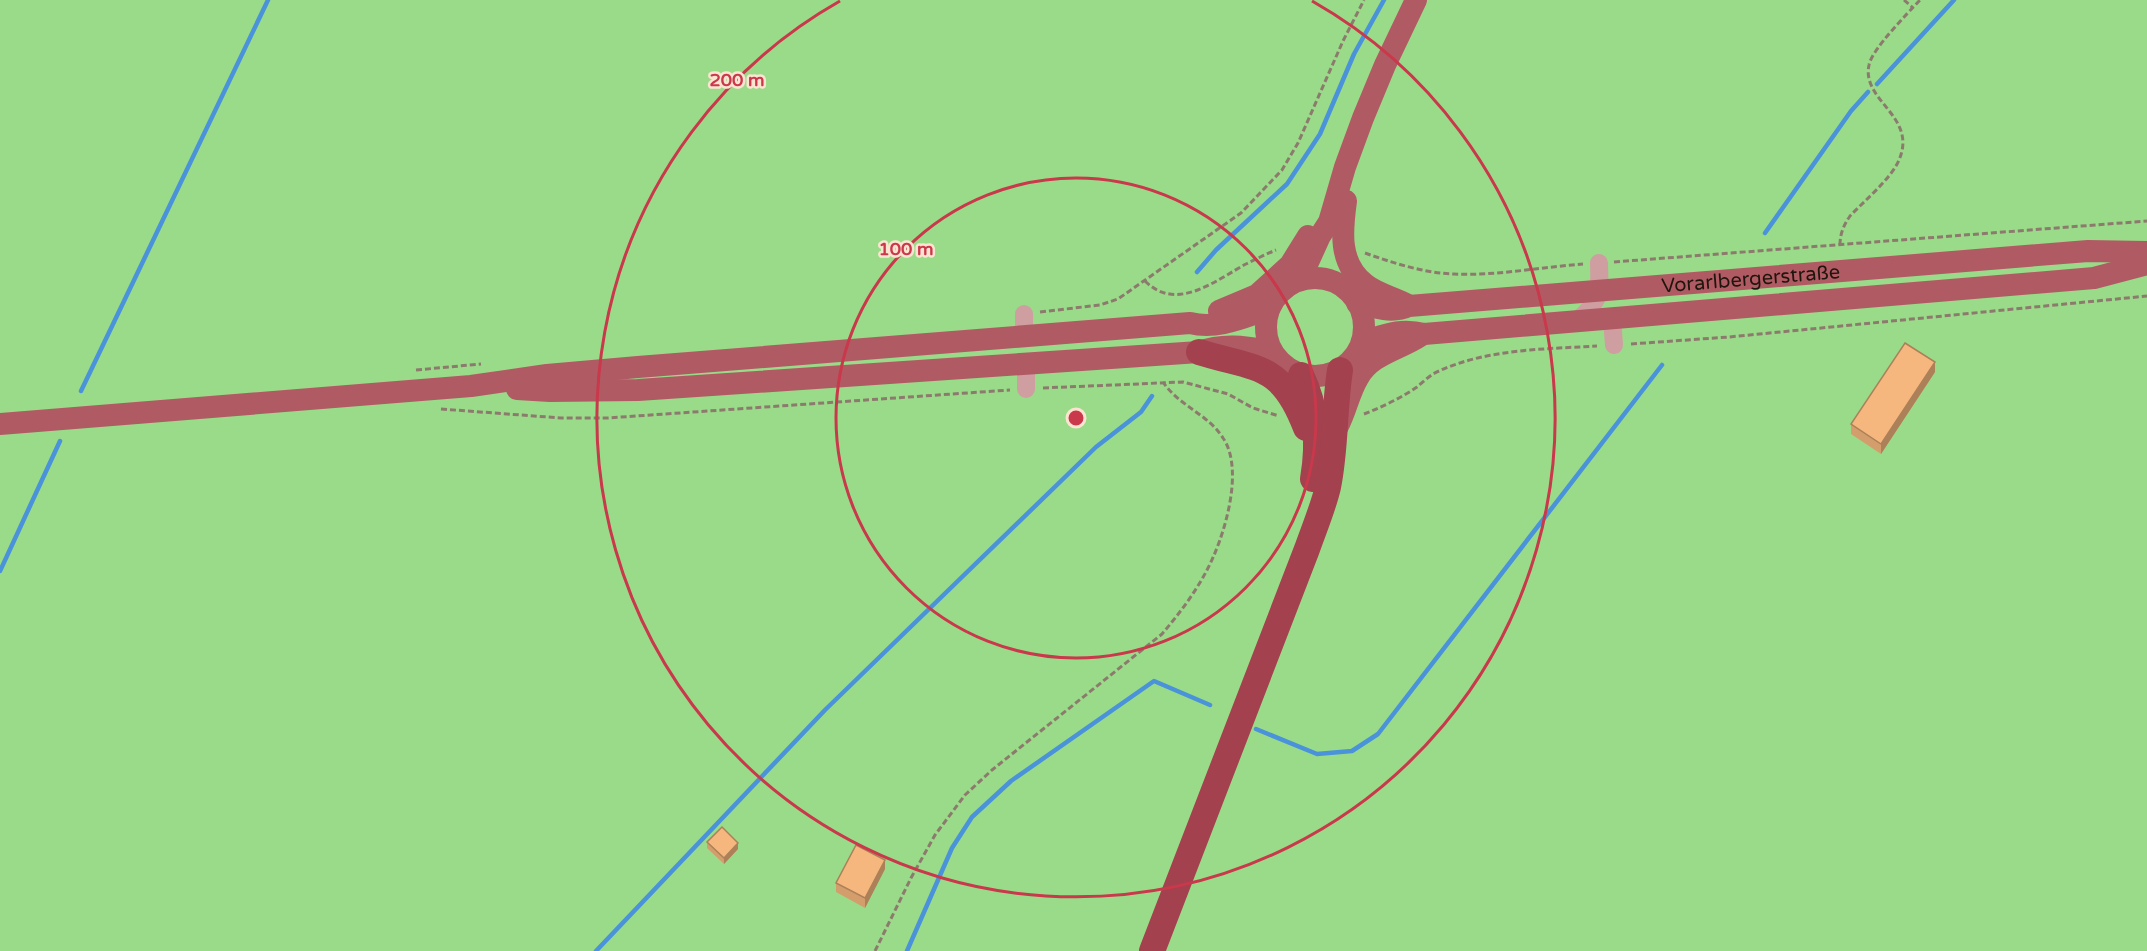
<svg xmlns="http://www.w3.org/2000/svg" width="2147" height="951" viewBox="0 0 2147 951" font-family="'Varela Round',sans-serif">
<style>
.green{fill:#9adb8a}
.lines{fill:none;stroke-linecap:round;stroke-linejoin:round}
.stream{stroke:#4a93da;stroke-width:4.5}
.path{stroke:#8c7b6d;stroke-width:3;stroke-dasharray:6 3;stroke-linecap:butt}
.minor{stroke:#ce9ea0;stroke-width:18}
.major{stroke:#b05b64;stroke-width:22}
.highway{stroke:#a3414f;stroke-width:26}
.wall{fill:#d49d6c}
.shaded-wall{fill:#ac8058}
.building{fill:#f6b77e;stroke:#ac8058;stroke-width:1.5}
.ring{fill:none;stroke:#c9384b;stroke-width:3}
.labels{text-anchor:middle;stroke-width:5;stroke-linejoin:round;paint-order:stroke}
.street-label{font-size:20px;fill:#1f150c;stroke:#fce4d1}
.centre{fill:#c9384b;stroke:#fce4d1;stroke-width:3}
.ring-label{font-size:18px;text-anchor:middle;font-weight:bold;fill:#c9384b;stroke:#fce4d1;stroke-width:5;stroke-linejoin:round;paint-order:stroke}
</style>
<rect width="100%" height="100%" fill="#fce4d1"/>
<rect class="green" x="0" y="0" width="2147" height="951"/>
<g class="lines">
<g class="stream">
<path d="M1877,84L1954,0"/>
<path d="M1765,233L1851,111L1868,92"/>
<path d="M1197,272L1216,250L1287,184L1320,134L1354,54L1384,0"/>
<path d="M81,391L268,0"/>
<path d="M0,571L60,441"/>
<path d="M1256,729L1317,754L1352,751L1378,734L1662,365"/>
<path d="M596,951L825,710L1096,447L1141,412L1152,396"/>
<path d="M907,951L952,848L972,817L1011,781L1154,681L1210,705"/>
</g>
<g class="path">
<path d="M1904,0L1913,8"/>
<path d="M1840,245C1840,233 1844,225 1850,216C1864,201 1891,179 1899,160C1918,116 1861,101 1869,65C1872,49 1908,13 1920,0"/>
<path d="M1365,253C1393,263 1424,273 1454,274C1497,276 1541,267 1583,264"/>
<path d="M1614,262L2147,221"/>
<path d="M1145,281C1177,313 1216,280 1246,264C1256,259 1266,254 1276,250"/>
<path d="M1040,312L1100,305L1118,299L1241,213L1282,170L1298,143L1343,41L1364,0"/>
<path d="M1631,344L1729,337L2147,296"/>
<path d="M416,370L481,364"/>
<path d="M1043,388L1183,382L1228,394L1253,408L1279,416"/>
<path d="M441,409L561,418H608L1010,390"/>
<path d="M1364,414C1382,407 1401,398 1417,387C1424,381 1431,374 1439,371C1487,349 1545,349 1597,346"/>
<path d="M875,951L911,878L935,835L965,795L992,770L1162,634C1179,614 1195,593 1207,570C1224,538 1245,470 1223,438C1208,414 1179,406 1163,382"/>
</g>
<g class="minor">
<path d="M1612,318L1614,345"/>
<path d="M1577,321C1601,300 1600,294 1599,263"/>
<path d="M1024,337V314"/>
<path d="M1026,363V389"/>
</g>
<g class="major">
<path d="M1346,201C1342,230 1338,263 1365,284C1377,294 1394,297 1408,305"/>
<circle cx="1315" cy="327" r="49"/>
<path d="M1300,280L1320,236L1329,222L1345,167L1363,118L1385,65L1416,0"/>
<path id="s1" d="M1357,303C1375,307 1391,314 1409,306L2088,251L2147,252"/>
<path d="M1219,311L1257,295L1290,265L1308,236"/>
<path d="M1362,342C1385,335 1400,328 1424,334L2094,278L2147,264"/>
<path d="M517,389L550,391L638,390L1199,352C1224,343 1246,347 1271,351"/>
<path d="M0,424L471,386L547,375L638,367L1190,323C1218,330 1244,317 1269,309"/>
<path d="M1338,426C1346,411 1349,393 1358,378C1371,354 1399,350 1420,336"/>
</g>
<g class="highway">
<path d="M1199,352C1257,370 1281,362 1306,428"/>
<path d="M1301,375C1317,408 1319,444 1313,479"/>
<path d="M1152,951L1307,549C1314,529 1323,508 1328,487C1336,448 1334,409 1340,370"/>
</g>
</g>
<g class="wall">
<path d="M1935,372L1881,454L1851,434V424Z"/>
<path d="M707,842L738,849L724,864L707,848Z"/>
<path d="M885,869L865,908L836,892V883Z"/>
</g>
<g class="shaded-wall">
<path d="M1935,362V372L1881,454V444Z"/>
<path d="M738,843V849L724,864V858Z"/>
<path d="M885,860V869L865,908V898Z"/>
</g>
<g class="building">
<path d="M1905,343L1935,362L1881,444L1851,424Z"/>
<path d="M722,827L738,843L724,858L707,842Z"/>
<path d="M856,845L885,860L865,898L836,883Z"/>
</g>
<g class="ring">
<circle cx="1076" cy="418" r="240"/>
<path d="M1312 1A479 479 0 1 1 840 1"/>
</g>
<g class="labels">
<g class="street-label">
<text dy="7" stroke="none"><textPath href="#s1" startOffset="396">Vorarlbergerstraße</textPath></text>
</g>
</g>
<circle cx="1076" cy="418" r="9" class="centre"/>
<g class="ring-label">
<text x="737" y="86">200 m</text>
<text x="906" y="255">100 m</text>
</g>
</svg>
